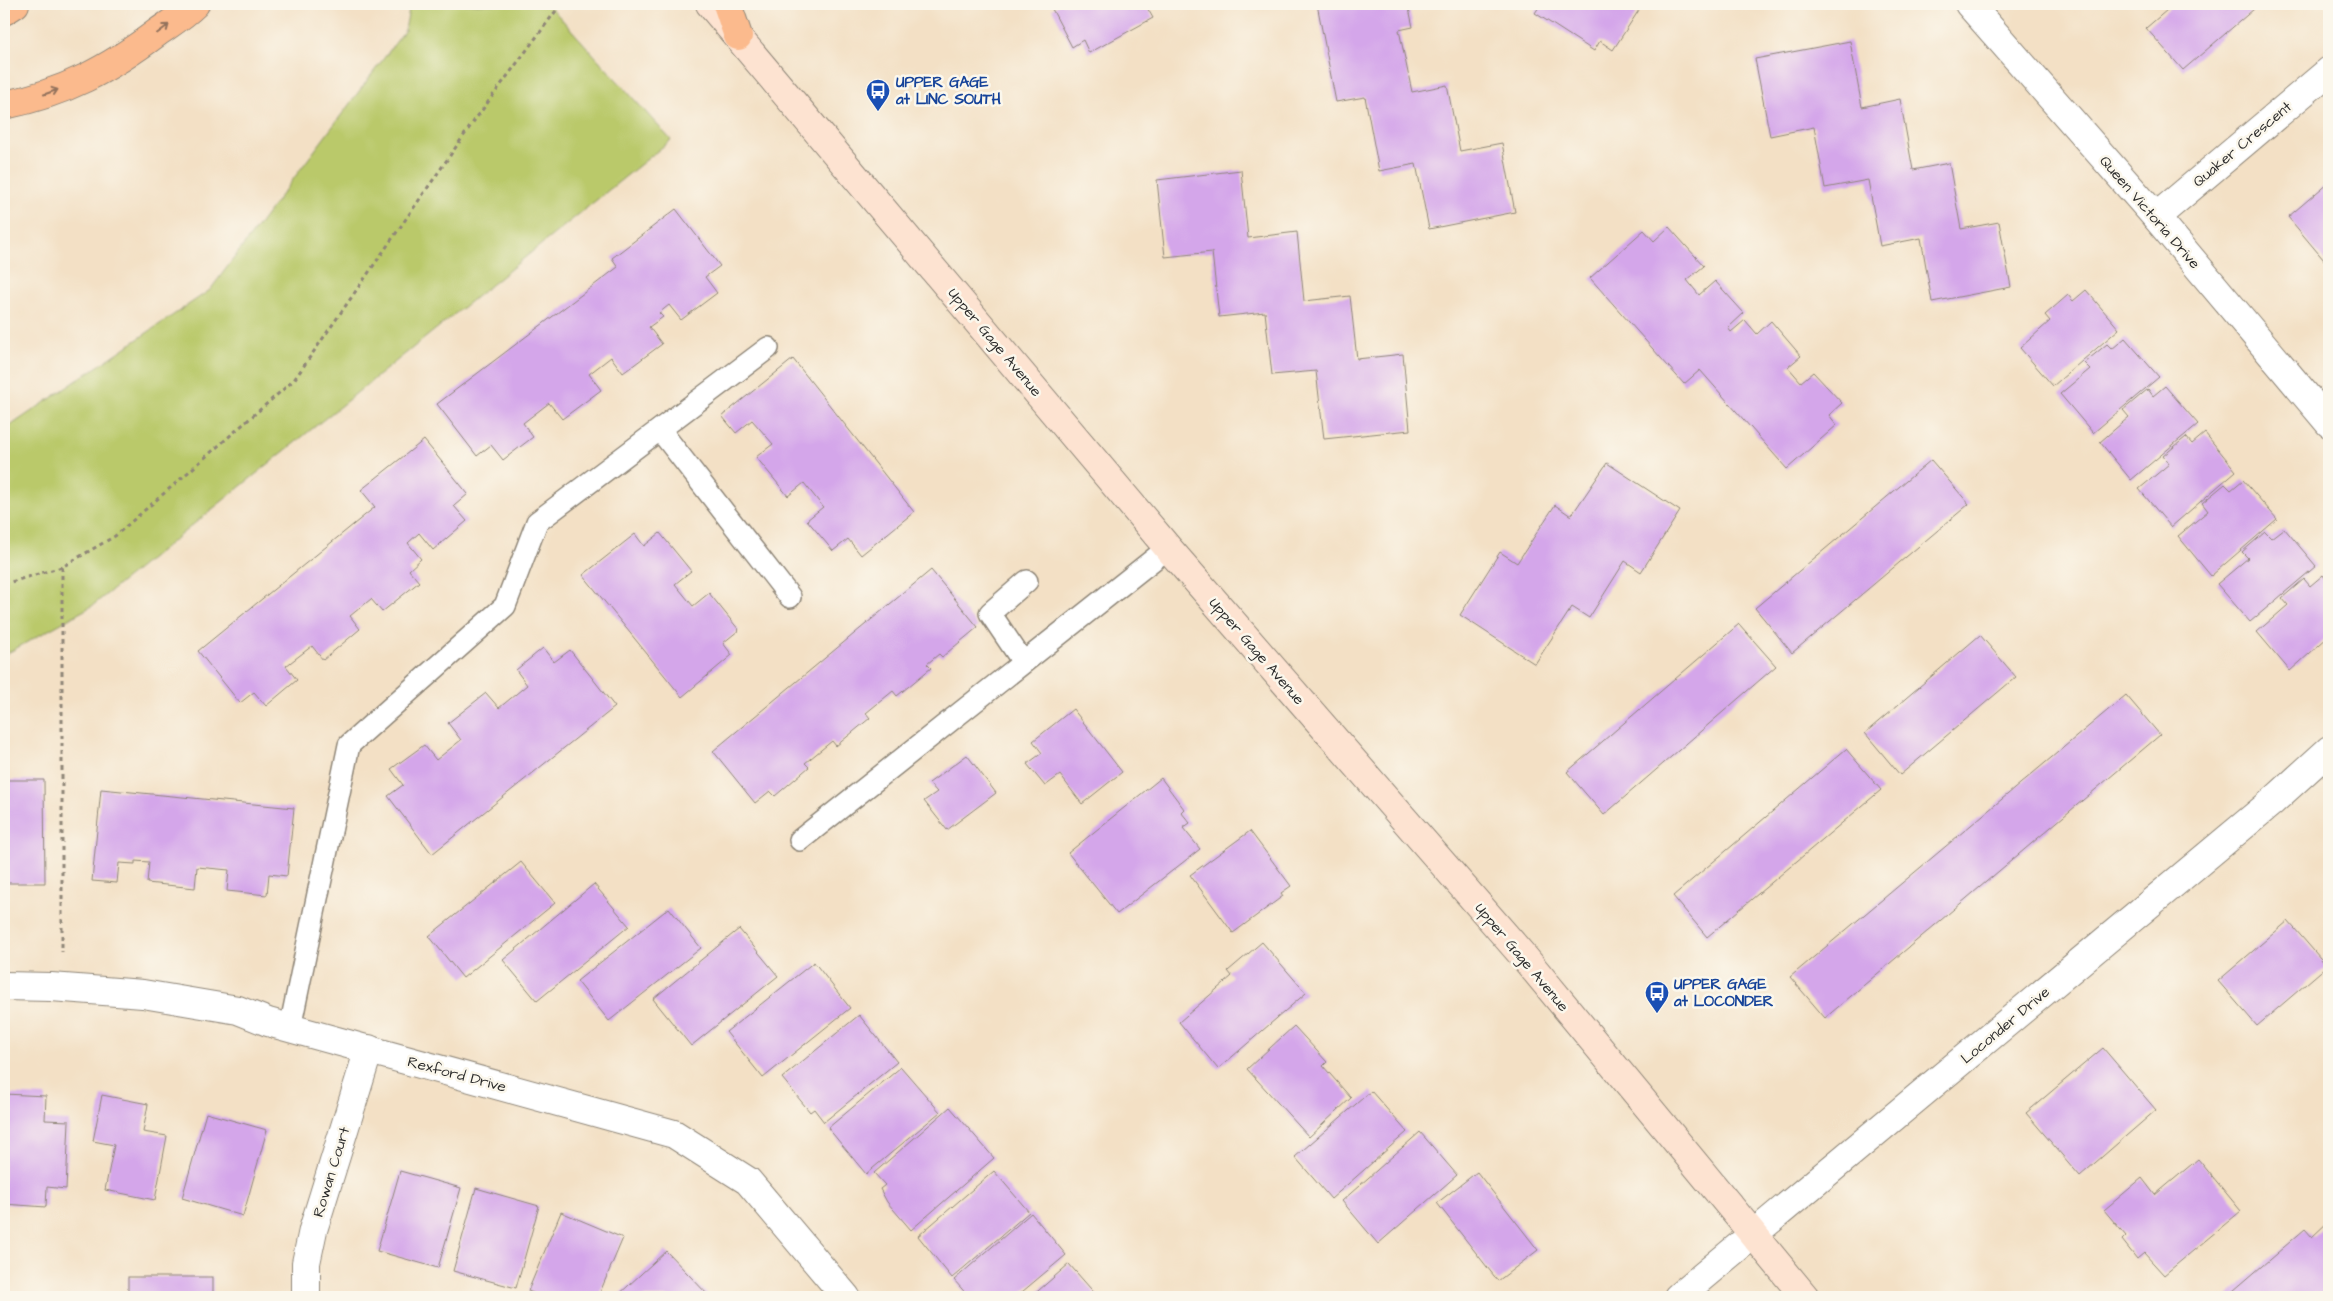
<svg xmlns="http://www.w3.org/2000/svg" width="2333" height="1301" viewBox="0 0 2333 1301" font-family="'Architects Daughter',sans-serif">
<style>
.green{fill:#bac96b;stroke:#727a4b}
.building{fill:#d4a6ea}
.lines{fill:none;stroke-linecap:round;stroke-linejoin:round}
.lane-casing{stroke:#8f8678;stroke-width:24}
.street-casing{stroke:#8f8678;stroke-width:30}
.secondary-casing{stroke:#8f8678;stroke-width:30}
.highway-casing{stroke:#8f8678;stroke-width:30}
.path{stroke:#8f8678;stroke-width:3;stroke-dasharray:4 4;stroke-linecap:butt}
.lane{stroke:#fff;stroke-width:21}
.street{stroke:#fff;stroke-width:28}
.secondary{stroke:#fde3d1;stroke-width:28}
.highway{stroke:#fbba8d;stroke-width:28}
.oneway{stroke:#93725c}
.labels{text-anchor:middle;stroke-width:5;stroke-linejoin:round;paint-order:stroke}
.transit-label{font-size:15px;font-weight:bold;fill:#164399;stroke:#fbf7ec;text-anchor:start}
.street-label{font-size:15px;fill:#2b2b2b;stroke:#fbf7ec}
</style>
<rect width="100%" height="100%" fill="#fbf7ec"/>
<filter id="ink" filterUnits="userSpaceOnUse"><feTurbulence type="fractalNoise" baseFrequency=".02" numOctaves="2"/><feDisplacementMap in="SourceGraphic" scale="10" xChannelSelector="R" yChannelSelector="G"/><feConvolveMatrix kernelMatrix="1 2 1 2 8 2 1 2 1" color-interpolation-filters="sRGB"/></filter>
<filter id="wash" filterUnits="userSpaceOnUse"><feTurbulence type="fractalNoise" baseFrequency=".0096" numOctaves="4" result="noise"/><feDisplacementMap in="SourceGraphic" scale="20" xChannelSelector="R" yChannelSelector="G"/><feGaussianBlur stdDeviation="1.12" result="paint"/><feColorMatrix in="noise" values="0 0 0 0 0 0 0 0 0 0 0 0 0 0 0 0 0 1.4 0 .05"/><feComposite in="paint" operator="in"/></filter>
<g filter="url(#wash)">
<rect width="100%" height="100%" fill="#f3e0c5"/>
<path class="green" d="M410,4H548L671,140L92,606L4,655V430L210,290L405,30Z"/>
<g id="blocks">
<g class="building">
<path d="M1060,4H1145L1153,18L1089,53L1083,40L1072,47L1052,9Z"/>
<path d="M1317,4H1408L1413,27L1399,30L1412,92L1447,85L1460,151L1502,143L1515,212L1429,229L1416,164L1379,171L1365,97L1336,102Z"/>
<path d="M1541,4H1631L1639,10L1613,50L1600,41L1594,51L1535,13Z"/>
<path d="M2174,4H2250L2254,9L2183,70L2146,28Z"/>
<path d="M1850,41L1862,107L1900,99L1913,170L1949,163L1961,229L1999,222L2011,287L1932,302L1921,238L1880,246L1868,180L1825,188L1814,127L1770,136L1755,59Z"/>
<path d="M1241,170L1248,238L1297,232L1304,301L1350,296L1357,359L1403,354L1410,430L1324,439L1316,371L1272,375L1265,312L1219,317L1212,252L1165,257L1157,180Z"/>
<path d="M2329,182V266L2288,217Z"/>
<path d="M676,209L720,266L705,277L717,293L681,320L669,305L659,313L663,317L649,327L662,344L623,373L611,357L589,374L601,390L562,419L549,403L523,423L533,437L503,460L491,445L477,456L437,404L618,267L612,258Z"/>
<path d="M1669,227L1704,266L1687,280L1699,295L1715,281L1744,313L1728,328L1731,332L1745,320L1757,334L1771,321L1801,356L1788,367L1801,382L1813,372L1842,403L1829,415L1837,425L1787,469L1700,370L1684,384L1590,278L1644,230L1654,241Z"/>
<path d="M2086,290L2119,329L2053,386L2020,348L2050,321L2045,315L2068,295L2073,301Z"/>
<path d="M2125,338L2159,377L2093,433L2060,394L2090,369L2084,363L2107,344L2112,349Z"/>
<path d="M793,359L914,512L861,555L848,539L833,551L807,520L823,507L804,483L788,496L756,457L773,444L752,420L736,433L722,416Z"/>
<path d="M2165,386L2198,424L2131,480L2100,442L2129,417L2123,410L2148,389L2153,396Z"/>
<path d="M2205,433L2236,471L2171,527L2139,489L2169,464L2163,456L2186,437L2192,444Z"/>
<path d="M424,440L468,494L454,506L467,521L433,550L419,533L408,543L421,559L409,570L419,582L382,612L371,599L350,616L360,629L323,660L312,646L286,666L297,680L266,706L254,692L240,703L198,651L375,507L361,490Z"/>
<path d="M1931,460L1969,504L1792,653L1755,608Z"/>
<path d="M1607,463L1680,511L1641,572L1625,561L1589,618L1572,607L1535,664L1460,615L1500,552L1517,563L1555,505L1571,516Z"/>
<path d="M2243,480L2277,519L2211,576L2178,536L2208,511L2202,503L2225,484L2231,490Z"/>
<path d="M2284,528L2316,566L2250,622L2217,584L2248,558L2242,552L2265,532L2271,538Z"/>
<path d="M660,533L691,571L675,584L693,606L709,593L739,630L723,643L732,655L682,697L583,575L635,534L644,546Z"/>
<path d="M931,570L978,627L942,657L939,654L927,664L931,668L897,696L893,691L866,713L870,718L836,746L832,741L805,763L809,767L775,796L770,791L755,803L713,751Z"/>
<path d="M2323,575L2329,583V636L2290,671L2257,632L2288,605L2282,598L2304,579L2310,586Z"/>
<path d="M1739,624L1776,666L1604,815L1567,772Z"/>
<path d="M1980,635L2016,677L1900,775L1865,733Z"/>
<path d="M543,648L554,662L570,650L615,707L432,854L388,796L403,785L391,769L424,745L436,760L461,740L448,723L486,693L499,708L527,685L516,670Z"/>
<path d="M2126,695L2160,735L1825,1018L1790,977Z"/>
<path d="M1073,709L1122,772L1082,804L1060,775L1045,786L1027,764L1042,753L1033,741Z"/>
<path d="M1846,749L1881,790L1707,937L1673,896Z"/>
<path d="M967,755L996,793L947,830L924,801L937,792L929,783Z"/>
<path d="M1161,778L1184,809L1181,812L1190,823L1183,828L1200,849L1117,914L1068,853Z"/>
<path d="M4,780H44L45,883H4Z"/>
<path d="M101,789L294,808L287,876L269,874L267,895L227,891L229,870L197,867L195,888L147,883L149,862L135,861V864L119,863L117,883L92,881Z"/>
<path d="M1250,831L1291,886L1281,893L1283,896L1233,933L1190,875Z"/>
<path d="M521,862L555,903L463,978L429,936Z"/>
<path d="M594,884L629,926L537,1001L503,960Z"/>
<path d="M669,908L701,948L609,1021L577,981Z"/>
<path d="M2288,921L2327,966L2257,1026L2218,981Z"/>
<path d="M739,929L778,976L691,1046L653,999Z"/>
<path d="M1262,942L1306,993L1218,1069L1179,1022L1232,976L1228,971Z"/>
<path d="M814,962L850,1008L763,1078L726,1032Z"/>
<path d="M859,1015L897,1062L824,1122L814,1109L810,1112L782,1078Z"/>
<path d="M1294,1026L1327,1062L1323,1066L1351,1098L1309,1137L1247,1069Z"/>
<path d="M2103,1048L2156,1110L2080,1176L2026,1113Z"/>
<path d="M901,1067L940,1112L866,1174L828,1128Z"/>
<path d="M1371,1091L1407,1132L1331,1199L1295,1157Z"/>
<path d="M4,1094L46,1096L45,1120L69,1121L66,1189L47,1187L46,1207L4,1204Z"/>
<path d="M102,1095L148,1104L143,1132L167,1136L155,1200L105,1190L114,1145L93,1141Z"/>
<path d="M950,1107L994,1158L911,1230L887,1202L880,1189L885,1185L874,1173Z"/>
<path d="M206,1113L267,1130L243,1216L182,1198Z"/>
<path d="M1420,1132L1457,1175L1378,1244L1342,1201Z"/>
<path d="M2198,1159L2241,1211L2164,1275L2144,1253L2137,1259L2122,1240L2126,1236L2104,1210L2142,1178L2155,1195Z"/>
<path d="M400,1171L461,1188L438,1268L377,1251Z"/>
<path d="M994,1171L1029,1212L952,1278L918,1236Z"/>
<path d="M1477,1172L1538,1250L1498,1281L1437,1203Z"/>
<path d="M476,1188L539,1206L516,1288L453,1271Z"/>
<path d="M561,1212L623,1238L598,1297H543L528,1291Z"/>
<path d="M1031,1213L1066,1255L1016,1297H969L954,1280Z"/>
<path d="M2329,1221V1297H2226L2305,1229L2312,1237Z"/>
<path d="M666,1251L710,1297H616Z"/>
<path d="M1069,1264L1098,1297H1031Z"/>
<rect x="128" y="1277" width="85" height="20"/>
</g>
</g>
</g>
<g filter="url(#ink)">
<use href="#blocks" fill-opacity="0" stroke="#8f8678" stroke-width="1"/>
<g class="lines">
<defs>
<g id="lane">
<path d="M660,430L790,597"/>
<path d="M1023,662L990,613L1027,581"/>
<path d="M800,840L1168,548"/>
<path d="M290,1028L349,745L505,606L537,522L768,348"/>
</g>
<g id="street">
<path d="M1969,4L2156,217L2329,423"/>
<path d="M2156,217L2329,71"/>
<path d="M4,986L51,987L143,994L238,1010L268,1022L674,1134L748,1181L846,1297"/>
<path d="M306,1297V1263L313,1230L369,1049"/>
<path d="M1678,1297L2273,801L2329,750"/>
</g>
<path id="secondary" d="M710,4L1168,548L1524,957L1805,1297"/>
<g id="highway">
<path d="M727,4L738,36"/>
<path d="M4,11L15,4"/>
<path d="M4,105C65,93 109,69 158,32C171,23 184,15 195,4"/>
</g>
</defs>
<use href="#lane" class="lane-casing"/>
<use href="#street" class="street-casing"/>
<use href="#secondary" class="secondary-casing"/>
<use href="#highway" class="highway-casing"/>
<g class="path">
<path d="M62,567V952"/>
<path d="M4,584L62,567L115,536L294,380L474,121L561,4"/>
</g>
<use href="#lane" class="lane"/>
<use href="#street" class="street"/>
<use href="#secondary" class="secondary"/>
<use href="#highway" class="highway"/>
</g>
<defs><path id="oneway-shaft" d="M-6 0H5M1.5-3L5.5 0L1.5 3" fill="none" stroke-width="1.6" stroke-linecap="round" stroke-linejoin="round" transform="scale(1.25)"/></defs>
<g class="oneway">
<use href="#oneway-shaft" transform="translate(163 29) rotate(-37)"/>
<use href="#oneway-shaft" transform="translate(51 92) rotate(-19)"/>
</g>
</g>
<defs>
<symbol id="bus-pin" viewBox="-11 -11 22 30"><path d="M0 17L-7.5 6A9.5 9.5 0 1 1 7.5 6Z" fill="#1a4fb4" stroke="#fbf7ec"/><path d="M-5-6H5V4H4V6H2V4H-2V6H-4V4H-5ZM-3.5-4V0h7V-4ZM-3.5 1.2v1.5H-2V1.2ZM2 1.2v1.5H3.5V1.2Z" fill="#fff"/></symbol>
</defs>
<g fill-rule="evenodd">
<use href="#bus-pin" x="864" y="77" width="28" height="38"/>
<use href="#bus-pin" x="1643" y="979" width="28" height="38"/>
</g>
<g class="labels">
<g class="transit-label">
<text x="896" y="87">UPPER GAGE<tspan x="896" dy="17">at LINC SOUTH</tspan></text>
<text x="1674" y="989">UPPER GAGE<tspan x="1674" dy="17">at LOCONDER</tspan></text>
</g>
<g class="street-label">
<text transform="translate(2242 144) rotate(-40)" y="5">Quaker Crescent</text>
<text transform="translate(2150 212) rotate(49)" y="5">Queen Victoria Drive</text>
<text transform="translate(995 342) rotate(50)" y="5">Upper Gage Avenue</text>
<text transform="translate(1257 651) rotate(49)" y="5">Upper Gage Avenue</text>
<text transform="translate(1522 957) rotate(50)" y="5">Upper Gage Avenue</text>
<text transform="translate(2005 1025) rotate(-40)" y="5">Loconder Drive</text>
<text transform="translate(457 1074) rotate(15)" y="5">Rexford Drive</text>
<text transform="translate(331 1172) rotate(-73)" y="5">Rowan Court</text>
</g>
</g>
<rect width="2333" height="1301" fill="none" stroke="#fbf7ec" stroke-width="20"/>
</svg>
